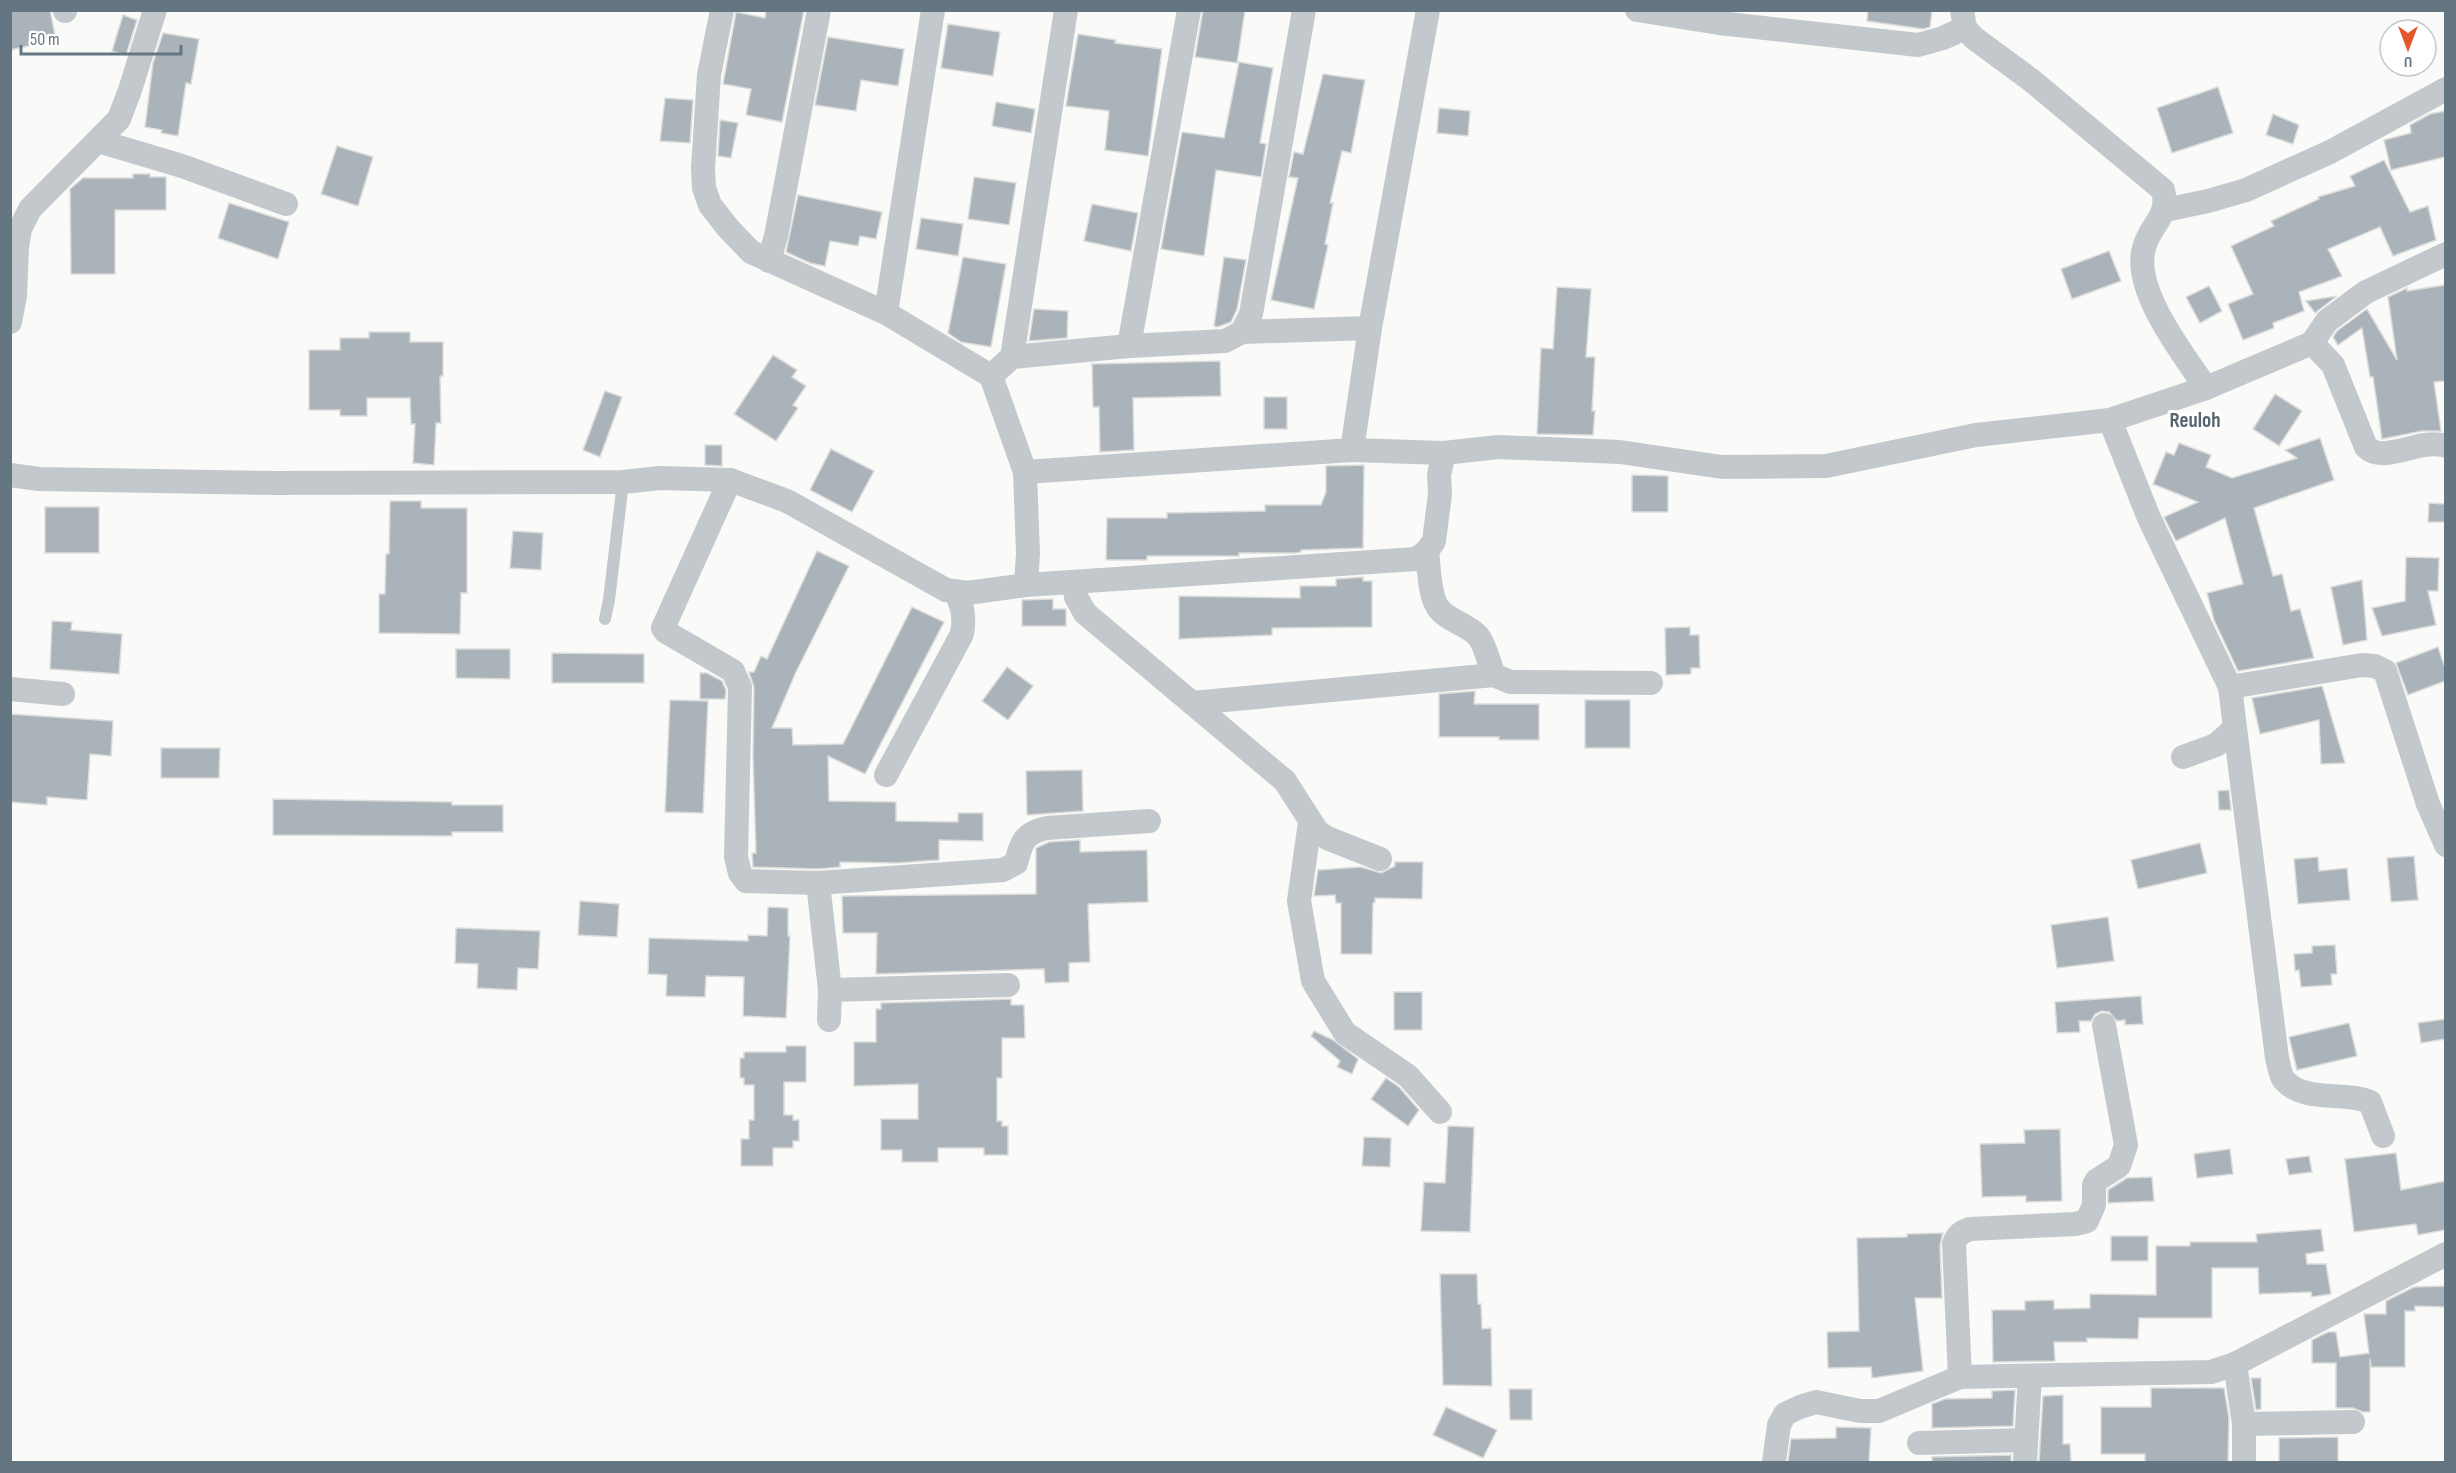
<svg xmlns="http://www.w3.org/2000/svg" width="2456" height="1473" viewBox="0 0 2456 1473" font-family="'Sofia Sans Condensed',sans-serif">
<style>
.building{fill:#aab3b9;stroke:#dcdcda;stroke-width:1.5}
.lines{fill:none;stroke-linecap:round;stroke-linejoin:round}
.lane{stroke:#c3c8cc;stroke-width:12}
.street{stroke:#c3c8cc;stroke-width:24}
.labels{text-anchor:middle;stroke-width:6;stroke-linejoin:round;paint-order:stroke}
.quarter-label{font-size:21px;font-weight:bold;fill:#57646e;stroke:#fff}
</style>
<rect width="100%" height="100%" fill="#fafaf8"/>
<g class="building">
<path d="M10,10H50L56,40L10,50Z"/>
<path d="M766,10H804L782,122L746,115L751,89L723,84L736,12L765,18Z"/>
<path d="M1203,10H1245L1237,63L1195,57Z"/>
<path d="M1868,10H1932L1930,27L1923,29L1867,21Z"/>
<path d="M123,15L137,20L126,55L112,51Z"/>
<path d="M948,24L1000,32L993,76L941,68Z"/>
<path d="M163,33L199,39L191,84L186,83L178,136L161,133L162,130L145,127L153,63Z"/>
<path d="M1078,34L1116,40L1115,43L1162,49L1148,156L1105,150L1109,111L1066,106Z"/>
<path d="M828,37L904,49L898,86L861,80L856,111L815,105Z"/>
<path d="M1239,62L1273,68L1260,143L1266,144L1261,177L1216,170L1204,256L1161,249L1182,132L1224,138Z"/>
<path d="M1323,74L1365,80L1351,153L1342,151L1330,203H1333L1325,244L1328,245L1314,309L1271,300L1298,178L1289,177L1294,152L1303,154Z"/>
<path d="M2218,87L2233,133L2172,153L2157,108Z"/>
<path d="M665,98L693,100L690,143L660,141Z"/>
<path d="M996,102L1035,109L1031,133L992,126Z"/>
<path d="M1439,108L1470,111L1468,136L1437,133Z"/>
<path d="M2445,111V157L2391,170L2384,140L2411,133L2410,125L2430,114Z"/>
<path d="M2273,114L2299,125L2293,144L2266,135Z"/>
<path d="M720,120L738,123L731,158L718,156Z"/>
<path d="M337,146L373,157L358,206L321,194Z"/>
<path d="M2384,160L2410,212L2428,206L2436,240L2393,256L2380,227L2328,249L2342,276L2299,292L2304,311L2273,323L2274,328L2243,340L2228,304L2253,294L2231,246L2274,226L2271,221L2319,199L2318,197L2355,186L2350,176Z"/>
<path d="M133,174H150V177H166V210H115V274H71L70,189L83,178H133Z"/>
<path d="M974,177L1016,183L1009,225L968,219Z"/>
<path d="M798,195L882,212L876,239L860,236L858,246L830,241L825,266L810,263L786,252Z"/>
<path d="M229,203L289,222L278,259L218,238Z"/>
<path d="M1092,204L1138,213L1131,251L1084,241Z"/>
<path d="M921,218L963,224L958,256L916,249Z"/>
<path d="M2109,251L2121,281L2072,299L2061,269Z"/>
<path d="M963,257L1006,264L991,347L961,342L948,333Z"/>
<path d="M1224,257L1246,260L1237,309L1231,322L1218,327L1214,326Z"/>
<path d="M2445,285V381L2434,382L2441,431H2422L2382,439L2373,377H2370L2362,328L2338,345L2333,337L2337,331L2367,309L2397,360L2388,297L2407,288V291Z"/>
<path d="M2209,286L2222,311L2200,323L2186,297Z"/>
<path d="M1557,287L1591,289L1586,357H1595L1592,411H1595L1593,435L1537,434L1541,348L1553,349Z"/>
<path d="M2337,296L2315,313L2306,301Z"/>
<path d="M1034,309L1068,311L1067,338L1029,341Z"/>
<path d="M369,332H410V342H443V376H440L441,423H436L434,465L413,463L415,424H411L410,398H367V416H340V410H309V350H340V338H369Z"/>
<path d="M773,355L797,370L792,377L806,386L793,405L798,408L776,441L734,414Z"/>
<path d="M1220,361L1221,396L1133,398L1134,450L1100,452L1099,407H1093L1092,364Z"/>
<path d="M605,391L622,397L600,457L583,450Z"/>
<path d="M2275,394L2302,411L2279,446L2253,429Z"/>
<rect x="1264" y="397" width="23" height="32"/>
<path d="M2320,438L2334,480L2254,508L2273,576L2282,574L2291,611L2300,609L2314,658L2238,671L2214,620L2207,593L2243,584L2225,518L2176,541L2164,517L2198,502L2153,484L2166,452L2174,455L2179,443L2211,455L2206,467L2232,478L2297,458L2285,450Z"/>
<path d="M705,445H722V466L705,465Z"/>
<path d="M831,449L874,471L852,512L810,490Z"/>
<path d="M1364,465L1363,548L1301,550V552L1296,553H1239V556H1147V560H1106L1107,518H1167V513L1265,511V505H1321L1326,492V466Z"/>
<path d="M1632,475L1668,476V512H1632Z"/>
<path d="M390,501H421V508H467V593H461L460,634L379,633V594H385L386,554H389Z"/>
<path d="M2429,503L2445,504V522H2428Z"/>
<rect x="45" y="507" width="54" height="46"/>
<path d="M513,531L543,533L541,570L510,568Z"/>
<path d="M817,551L849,566L796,672L772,728H792L793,745L843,744L912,607L944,622L865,774L828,756L829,801L896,802V821L958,822V813H983V841L939,840V860L897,863L840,862V867L818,869L753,867L752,853H756L753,757L754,687L749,672H754L761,656L767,659Z"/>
<path d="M2406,557L2439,558L2438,591H2428L2436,625L2382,636L2372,608L2405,601Z"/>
<path d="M1363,577V581H1372V627L1272,628V635L1179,639V596L1300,598V586H1336V579Z"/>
<path d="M2362,580L2367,640L2343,645L2331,587Z"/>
<path d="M1053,599V609H1066V626H1022V600Z"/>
<path d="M52,621L72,622L71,630L122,634L119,674L50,669Z"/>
<path d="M1690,627V635H1699L1700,668H1691V674L1666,675L1665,628Z"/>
<path d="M2438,647L2445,668V681L2408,695L2396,663Z"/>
<path d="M456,649H510V679L456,678Z"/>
<path d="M552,653L644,654V683H552Z"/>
<path d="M1007,667L1033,686L1008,720L982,701Z"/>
<path d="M700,673H707L722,681L726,690L725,699H700Z"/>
<path d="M2322,686L2324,692L2345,763L2321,764L2319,720L2260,734L2252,698Z"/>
<path d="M1475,691L1474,704H1539V740H1499V737H1439V694Z"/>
<path d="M670,700L708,701L703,813L665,812Z"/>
<rect x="1585" y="700" width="45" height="48"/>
<path d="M10,714L113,721L111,756L90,754L87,800L47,797V805L10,802Z"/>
<path d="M161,748H220L219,778H161Z"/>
<path d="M1082,770L1083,811L1027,815L1026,771Z"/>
<path d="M2229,790L2231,810H2219L2218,791Z"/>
<path d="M273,799L452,802V805H503V832H452V836L273,835Z"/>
<path d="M1080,840V852L1147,850L1148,902L1088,904L1090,962L1069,963V982L1045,983L1044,969L876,974L877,933H843L842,896L1036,894V848L1049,842Z"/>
<path d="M2200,843L2207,873L2138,889L2131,860Z"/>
<path d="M2414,856L2418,900L2391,902L2387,858Z"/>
<path d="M2318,857L2319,871L2347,868L2350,900L2298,904L2294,859Z"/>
<path d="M1395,862H1423L1422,899L1375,898V902L1373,903L1372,954H1341V903H1336L1335,895L1314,896L1318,870L1361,867L1381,873L1395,866Z"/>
<path d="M580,901L619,904L617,937L578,935Z"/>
<path d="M768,907L788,908V936H790L786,1018L743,1016L744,977L706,976L705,997L666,996L667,975L648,974L649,938L748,941V935L767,936Z"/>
<path d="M2108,917L2114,961L2057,968L2051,925Z"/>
<path d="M456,928L540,931L538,969L518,968L517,990L477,988L478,964L455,963Z"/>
<path d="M2335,945L2337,974H2331L2332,985L2301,987L2299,970L2295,971L2294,954L2312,953V946Z"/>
<rect x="1394" y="992" width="28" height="38"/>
<path d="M2141,996L2143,1024L2125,1025V1020L2117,1021L2109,1012L2102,1011L2095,1014L2091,1021H2079L2080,1032L2057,1033L2055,1002Z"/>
<path d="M1011,999V1005H1024L1025,1038H1002V1078H997V1121H1002V1126H1008V1155H984V1148H938V1162H902V1150H881V1119H918V1084L854,1086V1042H876V1009H881V1003Z"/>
<path d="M2445,1019V1039L2421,1043L2418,1023Z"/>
<path d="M2349,1023L2357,1056L2297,1070L2289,1037Z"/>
<path d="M1314,1031L1333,1040L1358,1059L1352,1074L1337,1067L1340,1061L1311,1036Z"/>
<path d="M786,1046H806V1082H784V1115H793V1120H799V1141H793V1148H773V1166H741V1139H749V1120H754V1085H744V1078H740V1058H744V1052H786Z"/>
<path d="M1386,1078L1399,1087L1419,1110L1408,1126L1371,1099Z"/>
<path d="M1448,1126L1474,1127L1470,1232L1421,1231L1424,1182L1445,1183Z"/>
<path d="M2060,1129L2062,1201L2026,1202V1196L1982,1197L1980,1144L2025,1143L2024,1130Z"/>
<path d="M1364,1137L1391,1138L1390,1167L1362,1166Z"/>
<path d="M2230,1149L2233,1174L2197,1178L2194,1154Z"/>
<path d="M2396,1153L2401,1190L2445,1181V1230L2418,1235L2416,1224L2354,1232L2345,1159Z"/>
<path d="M2309,1156L2312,1172L2289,1175L2286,1159Z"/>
<path d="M2152,1177L2154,1201L2108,1203V1190L2127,1178Z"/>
<path d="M2321,1229L2324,1251L2306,1254L2307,1264H2326L2331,1294L2312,1297L2311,1292L2259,1294L2258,1268H2212V1318H2139L2138,1339L2087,1338V1342H2054L2055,1361L1993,1362L1992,1310H2025V1301L2054,1300V1309L2090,1308V1294L2156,1295V1246H2190V1242H2257L2256,1234Z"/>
<path d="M1943,1233L1940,1245L1942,1298H1915L1923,1371L1872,1378L1871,1367L1828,1368L1827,1332L1859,1331L1857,1238L1907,1237V1234Z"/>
<rect x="2111" y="1236" width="37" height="25"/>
<path d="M1440,1274H1477L1478,1304H1481L1482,1329L1491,1328L1492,1386L1443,1385Z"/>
<path d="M2445,1286V1307L2415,1306V1311H2405V1367H2371L2370,1359V1412H2363L2353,1408H2336V1363H2312V1340L2328,1332H2336L2340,1357L2369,1353L2364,1314H2386V1301L2414,1287Z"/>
<path d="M2251,1378H2261V1409L2256,1410Z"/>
<path d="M2151,1388H2224L2229,1418L2228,1462H2145V1454H2101V1407H2151Z"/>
<path d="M1509,1389H1532V1420H1510Z"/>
<path d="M2015,1390L2013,1426L1932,1428V1404L1945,1399L1992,1398V1391Z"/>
<path d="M2063,1395V1444H2070L2071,1462H2039L2043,1396Z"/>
<path d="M1446,1407L1497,1430L1483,1458L1433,1435Z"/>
<path d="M1836,1427L1871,1428L1869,1462H1788L1791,1439L1836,1438Z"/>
<path d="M2338,1437V1462H2279V1438Z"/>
<path d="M2011,1455V1462H1932V1457Z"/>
</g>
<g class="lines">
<path class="lane" d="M605,619L609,600L623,482"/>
<g class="street">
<path d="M65,10V11"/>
<path d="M722,10L709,75L703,168L704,188L710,205L728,228L751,252L886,313L991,376L1025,472L1028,553L1026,585"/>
<path d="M1637,10L1719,23L1918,45L1943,38L1965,28"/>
<path d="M1962,10L1965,28L1974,38L2031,80L2163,190C2170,217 2150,224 2144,248C2132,290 2184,355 2206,388"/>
<path d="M98,141L182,166L286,204"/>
<path d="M2165,210L2208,201L2246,190L2330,152L2446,89"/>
<path d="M769,261L776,236L819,10"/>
<path d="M886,313L933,10"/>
<path d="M10,322L15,296L17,247L20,229L30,209L119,119L130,90L155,10"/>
<path d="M1242,332L1370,328"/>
<path d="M2312,343L2327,321L2366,292L2446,254"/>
<path d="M1129,346L1189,10"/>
<path d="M1012,357L1066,10"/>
<path d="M991,376L1012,357L1129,346L1225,341L1242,332L1251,314L1304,10"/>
<path d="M2110,420L2149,518L2230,687L2235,728L2216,745L2183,757"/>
<path d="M1352,450L1370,328L1428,10"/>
<path d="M1025,472L1352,450L1444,453"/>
<path d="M10,475L39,479L275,483L623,482L660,478L730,480L787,501L946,590L967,593L1026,585L1416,559L1427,551L1434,541L1440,494L1439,475L1444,453L1498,447L1620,452L1722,467L1826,466L1976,435L2110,420L2206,388L2312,343L2333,365L2366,447C2384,465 2420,437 2446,446"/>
<path d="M730,480L663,628L666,632L733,671L740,687L736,857L740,873L746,881L818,883L1003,870L1016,863C1022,841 1024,833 1047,828L1149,821"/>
<path d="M1427,551C1429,566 1429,593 1437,606C1445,620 1467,624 1478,636C1486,646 1489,664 1494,675L1510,682L1651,683"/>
<path d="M1074,582L1076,597L1085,613L1285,781L1317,831L1327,838L1380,859"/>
<path d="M2230,687L2362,665L2375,666L2385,671L2428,804L2446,845"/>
<path d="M10,689L63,694"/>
<path d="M1192,703L1494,675"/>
<path d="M2235,728L2277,1058C2279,1065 2280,1075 2284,1080C2304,1103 2344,1091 2370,1102L2383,1136"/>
<path d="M886,775L962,634C965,617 963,607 955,591"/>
<path d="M1310,822L1299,901L1313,981L1345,1033L1408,1076L1440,1112"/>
<path d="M818,883L830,990L829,1020"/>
<path d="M830,990L1008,985"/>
<path d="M2235,1364L2244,1424V1462"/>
<path d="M1960,1377L1954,1244C1957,1235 1961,1232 1970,1229L2075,1224L2087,1221L2094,1205V1185L2097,1180L2119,1166L2126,1145L2104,1025"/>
<path d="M2244,1424L2353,1422"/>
<path d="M1919,1443L2026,1440"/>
<path d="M1774,1462L1779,1425L1785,1414L1800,1407L1816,1402L1860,1411H1879L1960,1377L2211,1372L2235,1364L2446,1254"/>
<path d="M2025,1462L2030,1376"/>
</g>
</g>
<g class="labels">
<g class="quarter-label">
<text x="2195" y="427">Reuloh</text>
</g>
</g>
<rect width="2456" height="1473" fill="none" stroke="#657683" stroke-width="24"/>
<g transform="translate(2408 48) rotate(180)"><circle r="28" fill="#ffffff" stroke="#c1c8cd" stroke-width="1.5"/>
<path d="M0-4.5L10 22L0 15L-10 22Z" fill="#e4572e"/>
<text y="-9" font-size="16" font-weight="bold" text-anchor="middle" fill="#657683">U</text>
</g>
<path d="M21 45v9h160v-9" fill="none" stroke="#657683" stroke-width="3"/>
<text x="30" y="45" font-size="18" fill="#657683" stroke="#ffffff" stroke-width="4.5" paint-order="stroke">50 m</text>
</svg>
